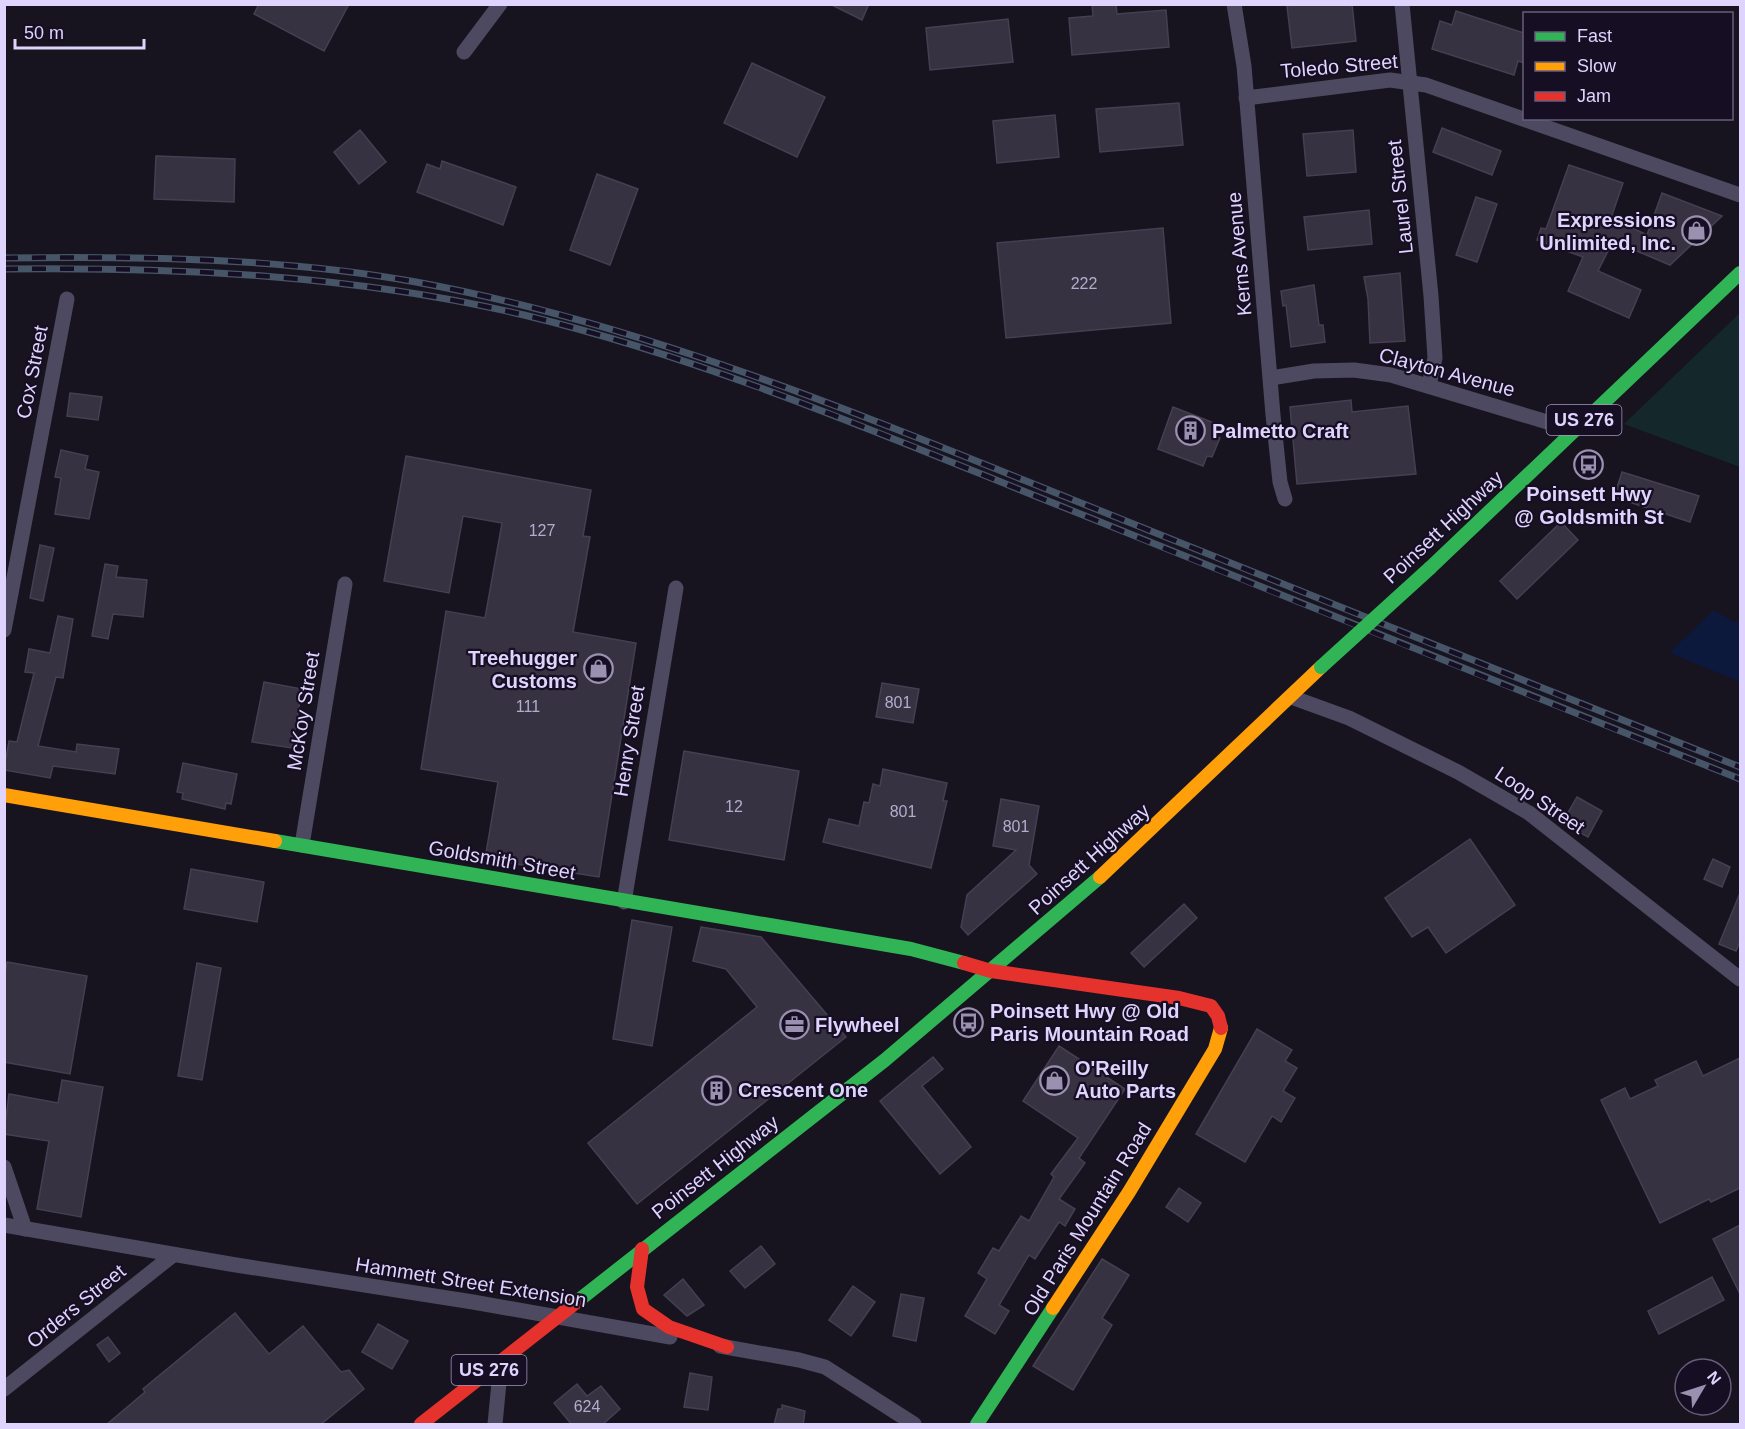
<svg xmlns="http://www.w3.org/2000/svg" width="1745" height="1429" viewBox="0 0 1745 1429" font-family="Arial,sans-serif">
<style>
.green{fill:#14282c}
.water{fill:#0d183d}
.building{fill:#373241;stroke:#453f52;stroke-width:1.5}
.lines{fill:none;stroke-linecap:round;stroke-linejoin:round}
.street{stroke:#4d4960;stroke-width:15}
.fast{stroke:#30b455;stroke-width:14}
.slow{stroke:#ff9f0a;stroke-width:14}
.jam{stroke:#e5322d;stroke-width:14}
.rail-casing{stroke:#475569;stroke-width:7}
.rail{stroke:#160f24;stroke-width:4.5;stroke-dasharray:14;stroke-linecap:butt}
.fast-bridge{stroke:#30b455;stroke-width:14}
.labels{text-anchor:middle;stroke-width:4.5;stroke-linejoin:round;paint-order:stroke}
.number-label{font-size:16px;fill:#b4acce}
.shield{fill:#160f24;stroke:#a299bc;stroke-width:1.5}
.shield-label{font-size:18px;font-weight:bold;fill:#ded4fd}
.street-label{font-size:20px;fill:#ded4fd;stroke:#160f24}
.poi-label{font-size:20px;font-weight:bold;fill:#ded4fd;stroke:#160f24;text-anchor:start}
</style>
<rect width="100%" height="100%" fill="#17141f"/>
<path class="green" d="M1740,313V467L1624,424Z"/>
<path class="water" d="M1714,610L1734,622L1740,620V682L1672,654L1671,651Z"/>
<g class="building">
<path d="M259,4H349L324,51L254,14Z"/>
<path d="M830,4H869L862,20Z"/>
<path d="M1092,4H1116L1117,14L1166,10L1169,47L1072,55L1069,18L1093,16Z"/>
<path d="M1297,4H1352L1356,41L1292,48L1287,6Z"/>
<path d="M1456,11L1524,33V63L1518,61L1514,75L1432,49L1440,21L1452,25Z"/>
<path d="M1008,19L1013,62L930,70L926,28Z"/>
<path d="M752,63L825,97L797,157L724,123Z"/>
<path d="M1179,103L1183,145L1100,152L1096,109Z"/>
<path d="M1055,115L1059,157L997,163L993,121Z"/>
<path d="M1442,128L1501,151L1492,175L1433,152Z"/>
<path d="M360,130L386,162L359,184L334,152Z"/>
<path d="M1353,130L1356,172L1307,176L1303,134Z"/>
<path d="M156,156L235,159L234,202L154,199Z"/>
<path d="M442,161L516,187L503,225L417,192L427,164L440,169Z"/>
<path d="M1569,165L1623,183L1611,218L1647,235L1662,193L1722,216L1670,265L1613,241L1598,271L1641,290L1629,318L1568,291L1583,257L1537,240L1541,228L1546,229Z"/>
<path d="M597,174L638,189L610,265L570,250Z"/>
<path d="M1476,197L1497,204L1477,262L1456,255Z"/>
<path d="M1369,210L1372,244L1308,250L1304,217Z"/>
<path d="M1163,228L1171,323L1006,338L997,243Z"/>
<path d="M1400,273L1405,341L1370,343L1368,299L1364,277Z"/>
<path d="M1314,285L1319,325H1323L1325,342L1291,347L1286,305L1283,306L1281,291Z"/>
<path d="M70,393L102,397L98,420L67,416Z"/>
<path d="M1351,400L1352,412L1408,406L1416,474L1297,484L1290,407Z"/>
<path d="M1173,407L1219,425L1215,436L1220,438L1212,457L1207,456L1203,466L1158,449Z"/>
<path d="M61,450L88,456L85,469L99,472L89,519L55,514L61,478L55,477Z"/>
<path d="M406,456L591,490L583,536L590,537L573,632L636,643L599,877L485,859L498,782L421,769L446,611L485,618L502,523L463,516L449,593L384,581Z"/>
<path d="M1622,472L1699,496L1690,522L1614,497Z"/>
<path d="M1561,522L1578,540L1517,599L1500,581Z"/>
<path d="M40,545L54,548L43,601L30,598Z"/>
<path d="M105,564L118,566L116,577L147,580L143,617L113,614L108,639L92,636Z"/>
<path d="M58,616L73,619L63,678L56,677L38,746L76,752L77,744L119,749L115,774L53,766L50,778L4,770L9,741L17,742L34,673L25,672L29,649L50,653Z"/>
<path d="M264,682L302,689L292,748L252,742Z"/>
<path d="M882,683L919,689L913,723L876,717Z"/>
<path d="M684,751L799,771L784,860L669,840Z"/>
<path d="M183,763L237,774L231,804L226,803L225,809L182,799L183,793L177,792Z"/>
<path d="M883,769L947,783L943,801H947L931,868L823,842L829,819L859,826L864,802L869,803L873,784L880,786Z"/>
<path d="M1577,797L1602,811L1588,837L1562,823Z"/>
<path d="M1001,799L1039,806L1029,865L1037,874L968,935L961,927L967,895L1016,850L993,846Z"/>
<path d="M1470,839L1515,905L1446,953L1428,927L1412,937L1385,898Z"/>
<path d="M1713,859L1730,867L1722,887L1704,879Z"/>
<path d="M191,869L264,882L257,922L184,909Z"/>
<path d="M1740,893V941L1736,951L1719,944Z"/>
<path d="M1184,904L1197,918L1144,967L1131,953Z"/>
<path d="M632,920L672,927L652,1046L613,1039Z"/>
<path d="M701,927L761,937L846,1037L637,1204L588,1143L757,1007L726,969L693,961Z"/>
<path d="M7,962L87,976L70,1074L4,1062V979Z"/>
<path d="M197,963L221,968L202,1080L178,1076Z"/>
<path d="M1257,1029L1292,1050L1285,1061L1297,1068L1283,1091L1295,1098L1281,1122L1272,1116L1245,1162L1196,1134Z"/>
<path d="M1059,1046L1125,1089L1079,1158L1085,1163L1059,1199L1075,1209L1065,1226L1059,1222L1035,1259L1029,1255L999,1305L1009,1311L995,1334L965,1316L987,1279L978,1273L993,1248L999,1251L1021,1216L1029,1221L1054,1177L1051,1174L1078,1138L1023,1101Z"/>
<path d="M933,1057L943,1069L922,1086L971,1147L940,1174L880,1101Z"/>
<path d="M1740,1058V1188L1711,1202L1709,1199L1660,1223L1601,1100L1625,1088L1630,1099L1658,1086L1655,1080L1696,1061L1703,1076Z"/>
<path d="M62,1080L103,1087L81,1217L37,1209L49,1141L4,1134L9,1094L58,1103Z"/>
<path d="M1179,1188L1201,1203L1188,1222L1166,1207Z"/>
<path d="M1740,1225V1294L1713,1239Z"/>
<path d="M761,1246L775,1264L745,1288L730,1271Z"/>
<path d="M1102,1259L1129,1275L1102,1318L1112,1325L1073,1390L1033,1366Z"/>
<path d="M1712,1277L1724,1300L1659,1334L1648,1311Z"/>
<path d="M683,1279L704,1305L687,1316L664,1295Z"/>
<path d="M853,1286L875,1302L851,1336L829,1320Z"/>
<path d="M901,1294L924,1298L916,1341L893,1336Z"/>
<path d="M235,1313L269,1354L303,1326L341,1372L349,1370L364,1389L320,1425H106L145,1392L143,1389Z"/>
<path d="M378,1324L408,1341L392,1369L362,1352Z"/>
<path d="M108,1337L120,1353L109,1362L97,1345Z"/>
<path d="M690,1373L712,1377L708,1410L684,1407Z"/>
<path d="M577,1384L587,1396L601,1386L620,1409L602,1425H572L554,1403Z"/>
<path d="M782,1405L805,1411L803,1425H774L778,1409H782Z"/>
</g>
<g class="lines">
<g class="street">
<path d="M1234,4L1244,66L1273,415L1280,482L1285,499"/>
<path d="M1402,4L1431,296L1435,358L1429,385"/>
<path d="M464,52L500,4"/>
<path d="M1246,98L1390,80L1426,85L1740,195"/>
<path d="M1271,378L1314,371L1354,370L1391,375L1574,430"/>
<path d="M4,630L67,299"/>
<path d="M1291,697L1349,718L1458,772L1529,813L1740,979"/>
<path d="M302,845L345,584"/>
<path d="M624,902L676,588"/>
<path d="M4,1167L25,1229"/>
<path d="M4,1225L230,1264L473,1302L670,1337"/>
<path d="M720,1346L799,1360L825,1367L914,1424"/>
<path d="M4,1389L173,1255"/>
<path d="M495,1424L501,1362"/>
</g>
<g class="fast">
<path d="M1430,568L1740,273"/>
<path d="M275,841L911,949L964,963"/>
<path d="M579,1300L885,1060L1100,877"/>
<path d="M977,1424L1053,1308"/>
</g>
<g class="slow">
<path d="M4,795L275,841"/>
<path d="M1100,877L1321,667"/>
<path d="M1053,1308L1129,1192L1215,1049L1221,1028"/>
</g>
<g class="jam">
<path d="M964,963L991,971L1179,998L1211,1006L1218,1016L1221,1028"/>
<path d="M642,1249L637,1287L643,1309L669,1327L727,1347"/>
<path d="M421,1424L579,1300"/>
</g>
<defs>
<g id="rail">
<path d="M4,258C139,256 284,258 416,282C645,324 861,415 1076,501C1298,590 1519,679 1740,767"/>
<path d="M4,269C178,267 355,275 524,315C711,360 890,438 1068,509C1292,600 1516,690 1740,779"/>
</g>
</defs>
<use href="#rail" class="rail-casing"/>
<use href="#rail" class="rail"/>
<path class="fast-bridge" d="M1321,667L1430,568"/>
</g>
<defs>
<symbol id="shop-ring" viewBox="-11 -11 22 22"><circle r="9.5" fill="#160f24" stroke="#9891af" stroke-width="1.5"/><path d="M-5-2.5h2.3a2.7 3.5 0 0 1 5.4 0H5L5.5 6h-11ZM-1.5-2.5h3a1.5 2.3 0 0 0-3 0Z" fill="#9891af"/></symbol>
<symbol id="building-ring" viewBox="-11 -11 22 22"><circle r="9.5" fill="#160f24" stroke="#9891af" stroke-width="1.5"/><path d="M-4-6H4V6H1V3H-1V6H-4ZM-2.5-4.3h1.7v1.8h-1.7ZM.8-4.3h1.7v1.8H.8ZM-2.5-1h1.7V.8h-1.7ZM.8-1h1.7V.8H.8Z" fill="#9891af"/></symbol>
<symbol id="bus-ring" viewBox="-11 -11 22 22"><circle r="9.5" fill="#160f24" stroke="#9891af" stroke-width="1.5"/><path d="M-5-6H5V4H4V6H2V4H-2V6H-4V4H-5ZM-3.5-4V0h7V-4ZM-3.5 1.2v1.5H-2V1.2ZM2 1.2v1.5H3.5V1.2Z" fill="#9891af"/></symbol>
<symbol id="office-ring" viewBox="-11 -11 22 22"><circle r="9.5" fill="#160f24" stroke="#9891af" stroke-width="1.5"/><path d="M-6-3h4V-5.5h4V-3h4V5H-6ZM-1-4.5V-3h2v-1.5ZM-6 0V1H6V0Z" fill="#9891af"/></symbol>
</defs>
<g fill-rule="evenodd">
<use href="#shop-ring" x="1680" y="214" width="33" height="33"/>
<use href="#building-ring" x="1174" y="414" width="33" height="33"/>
<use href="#bus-ring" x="1572" y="448" width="33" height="33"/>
<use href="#shop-ring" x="582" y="652" width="33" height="33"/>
<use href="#bus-ring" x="952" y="1006" width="33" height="33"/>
<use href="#office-ring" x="778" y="1008" width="33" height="33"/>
<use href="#shop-ring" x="1038" y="1064" width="33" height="33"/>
<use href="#building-ring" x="700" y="1074" width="33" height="33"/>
</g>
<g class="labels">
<g class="number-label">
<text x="1084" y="289">222</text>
<text x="542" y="536">127</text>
<text x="898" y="708">801</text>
<text x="528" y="712">111</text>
<text x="734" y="812">12</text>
<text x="903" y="817">801</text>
<text x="1016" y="832">801</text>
<text x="587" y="1412">624</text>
</g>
<g class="shield">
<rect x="1546.5" y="405" width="75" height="30" rx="4.5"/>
<rect x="451.5" y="1355" width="75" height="30" rx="4.5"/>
</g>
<g class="shield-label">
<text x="1584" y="426">US 276</text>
<text x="489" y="1376">US 276</text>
</g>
<g class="street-label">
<text transform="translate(1339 66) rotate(-5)" y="7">Toledo Street</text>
<text transform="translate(1400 197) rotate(-96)" y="7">Laurel Street</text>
<text transform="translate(1239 254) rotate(-95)" y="7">Kerns Avenue</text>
<text transform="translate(32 372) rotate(-79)" y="7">Cox Street</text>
<text transform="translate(1447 372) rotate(15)" y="7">Clayton Avenue</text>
<text transform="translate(1443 527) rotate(-43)" y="7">Poinsett Highway</text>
<text transform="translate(303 711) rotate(-81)" y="7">McKoy Street</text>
<text transform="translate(629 741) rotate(-81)" y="7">Henry Street</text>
<text transform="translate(1540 800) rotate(34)" y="7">Loop Street</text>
<text transform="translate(1089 859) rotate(-42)" y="7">Poinsett Highway</text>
<text transform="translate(502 860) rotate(10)" y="7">Goldsmith Street</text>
<text transform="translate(715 1167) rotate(-38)" y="7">Poinsett Highway</text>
<text transform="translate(1087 1219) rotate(-58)" y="7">Old Paris Mountain Road</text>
<text transform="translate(471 1282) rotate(9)" y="7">Hammett Street Extension</text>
<text transform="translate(76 1306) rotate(-39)" y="7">Orders Street</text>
</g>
<g class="poi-label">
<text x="1676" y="227" text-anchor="end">Expressions<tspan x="1676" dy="23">Unlimited, Inc.</tspan></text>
<text x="1212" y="438">Palmetto Craft</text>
<text x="1589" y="501" text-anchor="middle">Poinsett Hwy<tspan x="1589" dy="23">@ Goldsmith St</tspan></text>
<text x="577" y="665" text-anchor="end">Treehugger<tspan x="577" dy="23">Customs</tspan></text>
<text x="990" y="1018">Poinsett Hwy @ Old<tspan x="990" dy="23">Paris Mountain Road</tspan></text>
<text x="815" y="1032">Flywheel</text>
<text x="1075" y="1075">O'Reilly<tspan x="1075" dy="23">Auto Parts</tspan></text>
<text x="738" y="1097">Crescent One</text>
</g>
</g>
<rect width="1745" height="1429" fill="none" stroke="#ded4fd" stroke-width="12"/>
<rect x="1523" y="12" width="210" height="108" fill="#160f24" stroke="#665e7b" stroke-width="1.5"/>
<rect x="1535" y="32" width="30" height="9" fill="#30b455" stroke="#665e7b" stroke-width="1.5"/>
<text x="1577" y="42" font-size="18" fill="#ded4fd">Fast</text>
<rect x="1535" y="62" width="30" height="9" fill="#ff9f0a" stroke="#665e7b" stroke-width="1.5"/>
<text x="1577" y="72" font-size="18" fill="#ded4fd">Slow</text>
<rect x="1535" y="92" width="30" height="9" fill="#e5322d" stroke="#665e7b" stroke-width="1.5"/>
<text x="1577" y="102" font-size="18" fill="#ded4fd">Jam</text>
<g transform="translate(1703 1387) rotate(51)"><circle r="28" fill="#160f24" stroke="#665e7b" stroke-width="1.5"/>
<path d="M0-4.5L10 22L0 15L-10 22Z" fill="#9891af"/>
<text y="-9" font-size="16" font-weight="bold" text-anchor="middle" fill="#ded4fd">N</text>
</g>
<path d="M15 39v9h129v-9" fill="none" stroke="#ded4fd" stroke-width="3"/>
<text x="24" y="39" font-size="18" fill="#ded4fd" stroke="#160f24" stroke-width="4.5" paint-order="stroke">50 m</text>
</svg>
